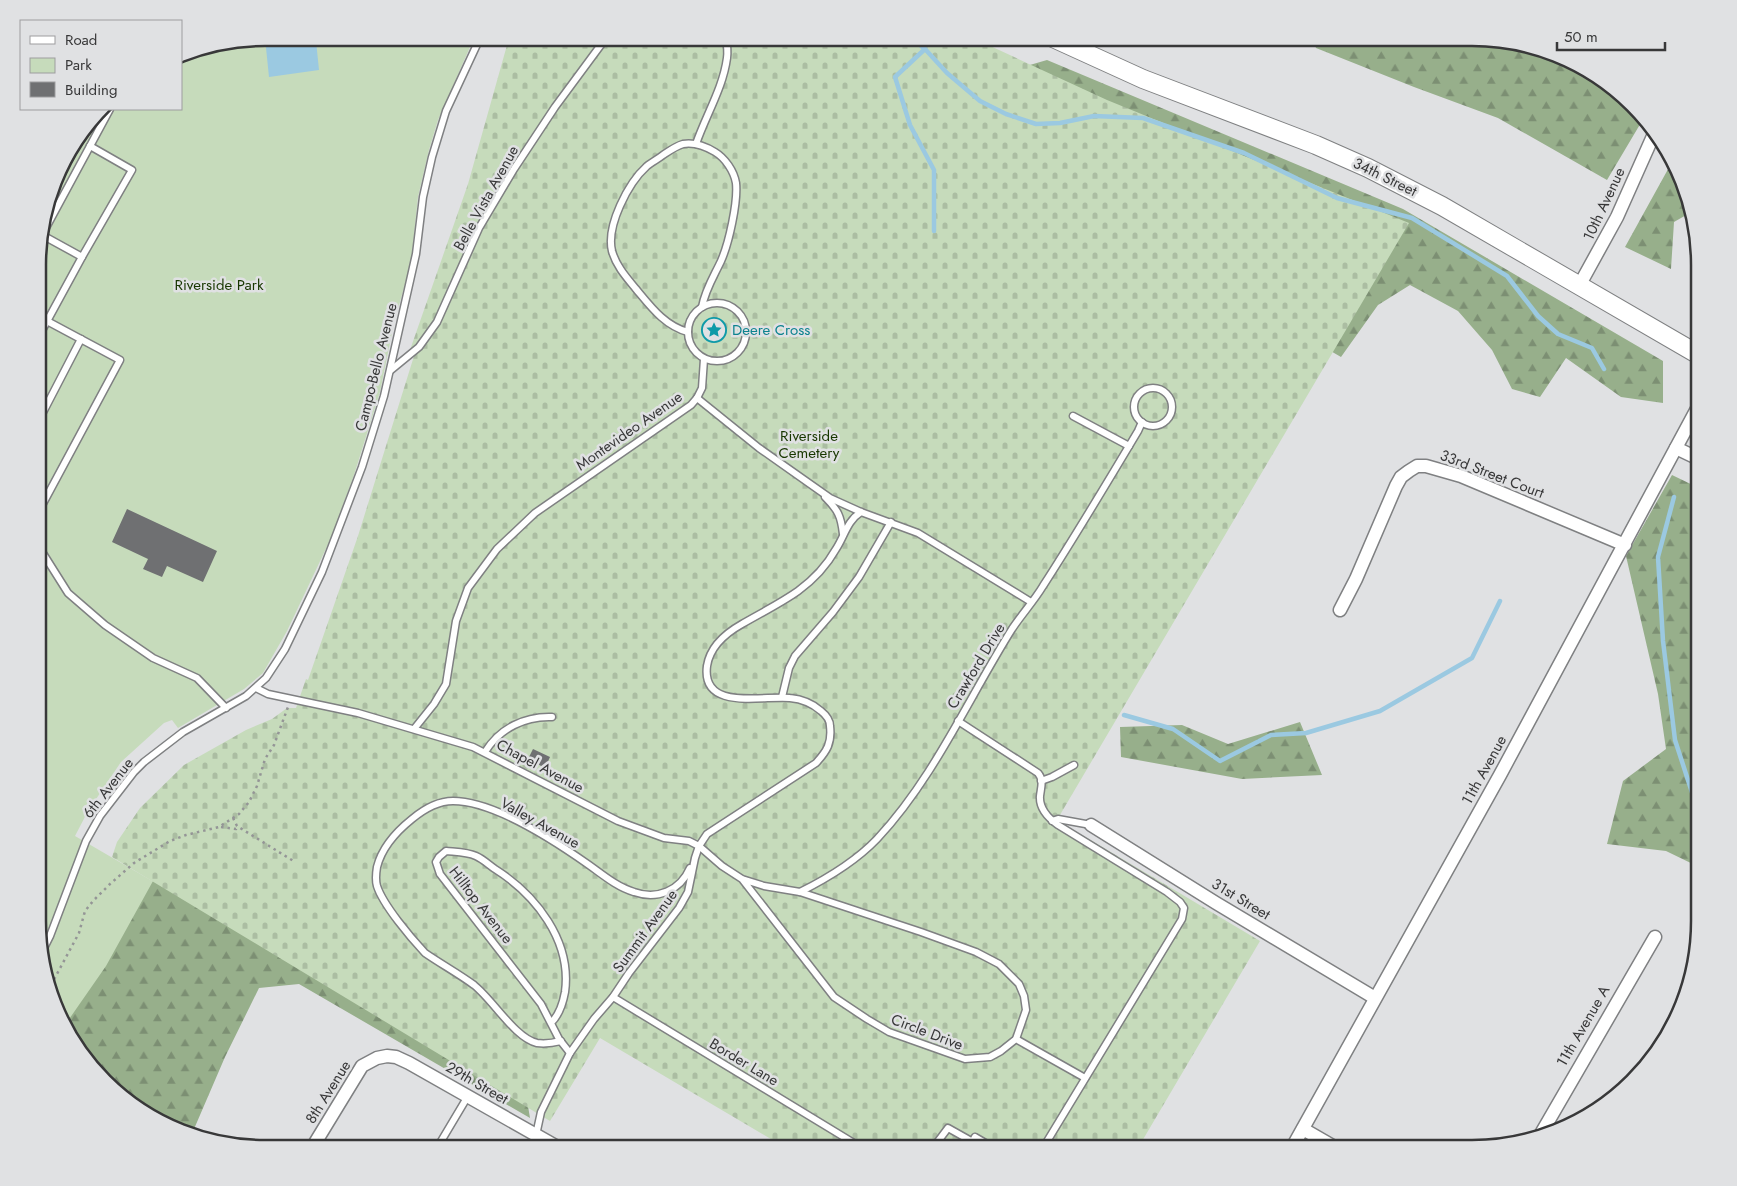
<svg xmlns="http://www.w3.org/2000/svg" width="1737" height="1186" viewBox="0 0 1737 1186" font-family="Jost,sans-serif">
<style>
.green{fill:#c6dbbb}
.forest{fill:url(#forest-firs)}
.cemetery{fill:url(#cemetery-stones)}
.water{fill:#9bc9e1}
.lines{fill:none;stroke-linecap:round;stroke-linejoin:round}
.stream{stroke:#9bc9e1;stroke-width:4.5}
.building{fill:#6f7072}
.lane-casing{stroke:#7f8082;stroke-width:9}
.street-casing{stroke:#7f8082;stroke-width:15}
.secondary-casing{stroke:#7f8082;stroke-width:20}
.path{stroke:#949596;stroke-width:2.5;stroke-dasharray:2.5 4;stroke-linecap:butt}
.lane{stroke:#fff;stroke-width:6}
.street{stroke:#fff;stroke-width:12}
.secondary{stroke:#fff;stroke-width:18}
.labels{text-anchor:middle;stroke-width:5;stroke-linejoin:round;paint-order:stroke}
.street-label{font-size:15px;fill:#383839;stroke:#e0e1e3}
.park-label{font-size:15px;fill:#183700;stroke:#e0e1e3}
.culture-label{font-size:15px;fill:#0d838f;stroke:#e0e1e3;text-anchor:start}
.rim{fill:none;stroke:#383839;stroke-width:2.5}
</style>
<defs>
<pattern id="forest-firs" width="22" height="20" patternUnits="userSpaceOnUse" patternTransform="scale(1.25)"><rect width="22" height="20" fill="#97af8b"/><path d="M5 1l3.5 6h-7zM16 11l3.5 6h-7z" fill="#7c8f73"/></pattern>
<pattern id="cemetery-stones" width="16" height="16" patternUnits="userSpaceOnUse" patternTransform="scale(1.25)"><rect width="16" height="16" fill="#c6dbbb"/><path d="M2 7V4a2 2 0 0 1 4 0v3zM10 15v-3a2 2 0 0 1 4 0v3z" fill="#abbda2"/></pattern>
</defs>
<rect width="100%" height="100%" fill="#e0e1e3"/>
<path class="green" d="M265,38H474L438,120L429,150L418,197L411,263L394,323L380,392L354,475L331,538L287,631L263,673L244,689L178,728L172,720L164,723L121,762L88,811L75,836L166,889L68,1035L39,950V236L61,164L104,109H181V54Z"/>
<g class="forest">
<path d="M1312,38H1487L1545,50L1610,84L1642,121L1607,180L1498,118L1414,87L1316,48Z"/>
<path d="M1047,60L1403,209L1663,361V403L1621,397L1566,358L1540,397L1512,389L1492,350L1458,311L1410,285L1378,305L1341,357L1322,346L999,74Z"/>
<path d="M1672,162L1688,214L1674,222L1671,269L1625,247Z"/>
<path d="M1672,475L1699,488V582L1692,590V690L1699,706V867L1666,851L1607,844L1623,781L1666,749L1658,694L1626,556Z"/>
<path d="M1300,722L1322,775L1242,779L1121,757L1120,727L1182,725L1228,744Z"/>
<path d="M158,872L526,1094L530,1118L299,984L259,988L225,1057L191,1136L127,1102L68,1035L65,1025L106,966Z"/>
</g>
<path class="cemetery" d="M509,38H973L1107,100L1409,223L1057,820L1260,941L1138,1148H786L600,1038L550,1121L112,857L117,842L140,808L184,765L246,730L272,719L287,708H296L306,679L308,680L358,536L414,356L410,350L468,184Z"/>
<path class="water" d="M265,38H293L288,44L316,41L319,70L269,77Z"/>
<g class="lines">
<g class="stream">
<path d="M911,38L925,49L947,73L980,101L1006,114L1036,124L1060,123L1094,116L1143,118L1244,153L1337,198L1412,218L1507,276L1538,316L1558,334L1592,348L1604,369"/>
<path d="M925,49L895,77L910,125L934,170V231"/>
<path d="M1697,443H1699"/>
<path d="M1674,497L1658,557L1663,641L1675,740L1699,814"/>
<path d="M1124,715L1173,729L1220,761L1271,735L1306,733L1380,711L1472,658L1500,601"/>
</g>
</g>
<g class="building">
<path d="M127,509L217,551L203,582L167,566L162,577L143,569L148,559L112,542Z"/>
<path d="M533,749L550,757L545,768L528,759Z"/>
</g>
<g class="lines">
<defs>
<g id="lane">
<path d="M696,144C706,115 723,88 727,58C728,51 727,44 726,38"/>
<path d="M40,234L42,235L110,109"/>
<path d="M42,235L82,257L132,170L90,146"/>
<circle cx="717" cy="332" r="29"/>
<path d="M688,332C665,326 651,307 636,289C627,278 616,266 612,251C606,226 628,183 647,166C652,162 658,159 663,155C669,151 676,146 683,144C695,142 705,146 715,152C725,158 734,171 736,183C738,202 729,243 721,261C714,276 705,290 702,307"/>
<path d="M39,336L82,257"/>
<path d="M391,370L419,347L437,322L479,228L514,169L555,107L606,38"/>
<circle cx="1153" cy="407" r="19"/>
<path d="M697,398L702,388L704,359"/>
<path d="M1073,416L1129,446"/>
<path d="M39,420L81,339"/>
<path d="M825,497C838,510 841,516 843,534"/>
<path d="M39,511L120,360L47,321"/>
<path d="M39,547L68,593L105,625L153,658L197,678L226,708"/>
<path d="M256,688L268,694L358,713L473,747L618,821L664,838L689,841L699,846L722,866L742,879L764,886L800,892L921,932L976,952L999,964L1019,984L1024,996L1026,1010L1016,1039L1001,1051L990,1057L965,1059L889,1032L867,1019L834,997L742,879"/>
<path d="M782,697L789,668L795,656L833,612L859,577L891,522"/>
<path d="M958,721L1038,773C1044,780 1041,787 1040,796C1039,809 1048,818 1058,825L1167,892L1180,902L1184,908L1182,919L1043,1148"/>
<path d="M414,729L434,704L446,684L456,621L468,588L497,549L535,513L691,405L697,398L759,448L830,498L861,512L918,533L1031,602"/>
<path d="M485,752C500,728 525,716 552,717"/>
<path d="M1041,781L1052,777L1074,765"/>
<path d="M1052,821L1058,819L1091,825"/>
<path d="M800,892C828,878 855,862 877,839C934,778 968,699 1012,629C1022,614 1034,601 1043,586C1076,535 1107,483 1138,431L1142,422"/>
<path d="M41,954L50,936L86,841L100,816L134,772L144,762L183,732L246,696L266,678L285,649L322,572L362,467L384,396L416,254L423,197L432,157L446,111L480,38"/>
<path d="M613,997L862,1148"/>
<path d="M551,1023C559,1015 563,1003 565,992C572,941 536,895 495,869C489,865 483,859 476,856C467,852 455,852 446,851L439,857L436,862L440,874L541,1004L559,1039L570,1053"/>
<path d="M1016,1039L1085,1078"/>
<path d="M561,1041C553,1043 545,1044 537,1043C515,1038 493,1000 474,985C459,974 441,964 425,953C411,938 383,905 377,886C375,879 376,873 377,867C382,847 397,831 412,819C424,809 438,801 453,801C495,801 555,841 589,865C603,875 617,887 634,892C657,900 680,891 690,868"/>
<path d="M536,1135L541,1112L570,1053L594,1019L613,997L629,973L679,908L688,892L695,858L699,846L707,834L816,763C827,751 832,743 830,726C830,719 826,715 821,711C812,703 801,699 790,698C765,695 701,712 707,666C710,646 726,633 742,624C761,613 781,603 798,591C813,580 827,565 836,549C845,535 847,521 861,512"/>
<path d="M936,1144L948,1128L973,1142"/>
<path d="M437,1148L468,1096"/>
<path d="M969,1148L975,1137L994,1148"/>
</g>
<g id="street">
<path d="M1579,286L1617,217L1654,134"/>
<path d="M1676,448L1699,459"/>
<path d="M1340,610L1356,579L1396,486L1401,477L1409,471L1417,466H1426L1461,476L1625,545"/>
<path d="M1091,825L1216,903L1375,998"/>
<path d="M1303,1129L1336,1148"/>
<path d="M1542,1132L1655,937"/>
<path d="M312,1148L362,1066L377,1058L387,1056L396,1057L409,1063L559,1148"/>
<path d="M1292,1148L1500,775L1699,405"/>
</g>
<path id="secondary" d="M1053,38L1143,79L1316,145L1368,168L1442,206L1699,355"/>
</defs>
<use href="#lane" class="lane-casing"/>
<use href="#street" class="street-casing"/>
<use href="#secondary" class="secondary-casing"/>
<g class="path">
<path d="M233,818L237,826L295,862"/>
<path d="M221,827L236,829L237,826"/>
<path d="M51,985L79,933L85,911L93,901L110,884L134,863L170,841L186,835L219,827L239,814L249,802L257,786L265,759L274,745L288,707"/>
</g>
<use href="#lane" class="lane"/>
<use href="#street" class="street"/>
<use href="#secondary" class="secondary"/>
</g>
<defs>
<symbol id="sight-ring" viewBox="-11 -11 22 22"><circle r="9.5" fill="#e0e1e3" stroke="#0f9aa8" stroke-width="1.5"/><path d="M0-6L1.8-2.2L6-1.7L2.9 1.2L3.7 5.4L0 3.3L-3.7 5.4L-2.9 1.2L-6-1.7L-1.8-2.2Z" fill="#0f9aa8"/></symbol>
</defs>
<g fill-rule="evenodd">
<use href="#sight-ring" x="700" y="316" width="28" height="28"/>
</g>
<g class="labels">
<g class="street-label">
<text transform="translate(1385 177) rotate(26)" y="5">34th Street</text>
<text transform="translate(486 198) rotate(-61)" y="5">Belle Vista Avenue</text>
<text transform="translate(1604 204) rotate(-65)" y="5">10th Avenue</text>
<text transform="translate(376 367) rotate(-76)" y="5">Campo-Bello Avenue</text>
<text transform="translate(629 431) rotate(-35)" y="5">Montevideo Avenue</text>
<text transform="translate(1492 474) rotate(21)" y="5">33rd Street Court</text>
<text transform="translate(976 666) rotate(-59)" y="5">Crawford Drive</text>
<text transform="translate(540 766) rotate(28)" y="5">Chapel Avenue</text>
<text transform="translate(1484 770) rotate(-61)" y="5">11th Avenue</text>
<text transform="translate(108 788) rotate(-52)" y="5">6th Avenue</text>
<text transform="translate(540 823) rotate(29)" y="5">Valley Avenue</text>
<text transform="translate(1241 899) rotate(31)" y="5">31st Street</text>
<text transform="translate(481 905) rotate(52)" y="5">Hilltop Avenue</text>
<text transform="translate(645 931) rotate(-54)" y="5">Summit Avenue</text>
<text transform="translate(1583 1026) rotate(-60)" y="5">11th Avenue A</text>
<text transform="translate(927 1032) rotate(21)" y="5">Circle Drive</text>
<text transform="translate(744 1062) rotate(31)" y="5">Border Lane</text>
<text transform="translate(477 1083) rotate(30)" y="5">29th Street</text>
<text transform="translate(328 1092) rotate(-58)" y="5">8th Avenue</text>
</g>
<g class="park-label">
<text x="219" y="290">Riverside Park</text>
<text x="809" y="441">Riverside<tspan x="809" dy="17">Cemetery</tspan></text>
</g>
<g class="culture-label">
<text x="732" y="335">Deere Cross</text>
</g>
</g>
<path d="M0 0H1737V1186H0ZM265 46H1472A219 219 0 0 1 1691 265V921A219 219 0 0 1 1472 1140H265A219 219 0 0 1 46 921V265A219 219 0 0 1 265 46Z" fill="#e0e1e3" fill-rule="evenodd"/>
<path class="rim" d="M265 46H1472A219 219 0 0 1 1691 265V921A219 219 0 0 1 1472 1140H265A219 219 0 0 1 46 921V265A219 219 0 0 1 265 46Z"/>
<rect x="20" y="20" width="162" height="90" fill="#e0e1e3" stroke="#9d9d9f"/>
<rect x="30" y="36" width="25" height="8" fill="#ffffff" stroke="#9d9d9f"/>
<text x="65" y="45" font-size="15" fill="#383839">Road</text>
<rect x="30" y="58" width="25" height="15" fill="#c6dbbb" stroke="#9d9d9f"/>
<text x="65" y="70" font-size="15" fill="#383839">Park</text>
<rect x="30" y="82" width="25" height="15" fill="#6f7072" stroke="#9d9d9f"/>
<text x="65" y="95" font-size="15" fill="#383839">Building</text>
<path d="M1557 42v8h108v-8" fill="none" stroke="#383839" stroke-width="2.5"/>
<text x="1564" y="42" font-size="15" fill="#383839" stroke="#e0e1e3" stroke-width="4" paint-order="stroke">50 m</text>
</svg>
